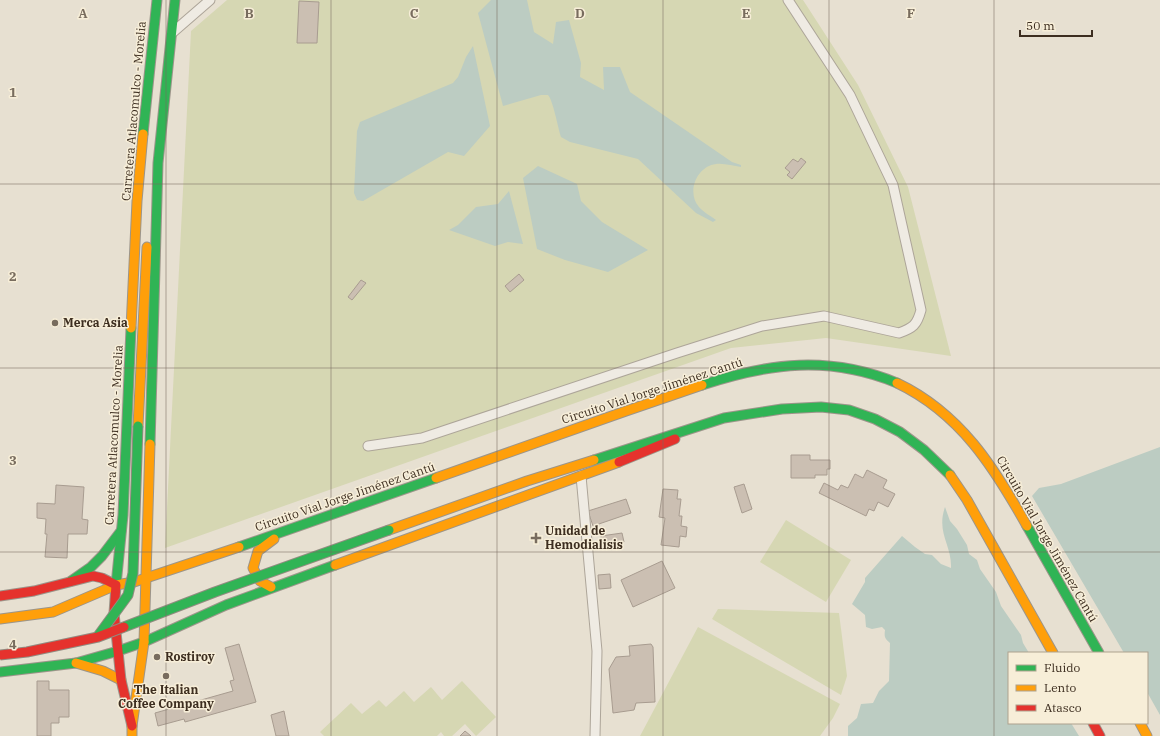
<svg xmlns="http://www.w3.org/2000/svg" width="1160" height="736" viewBox="0 0 1160 736" font-family="'IBM Plex Serif',serif">
<style>
.green{fill:#d6d7b3}
.water{fill:#bcccc2}
.building{fill:#cbbfb2;stroke:#a89c90}
.lines{fill:none;stroke-linecap:round;stroke-linejoin:round}
.street-casing{stroke:#ada599;stroke-width:11}
.fast-casing{stroke:#9c958a;stroke-width:11}
.slow-casing{stroke:#9c958a;stroke-width:11}
.jam-casing{stroke:#9c958a;stroke-width:11}
.street{stroke:#efebe3;stroke-width:9}
.fast{stroke:#30b455;stroke-width:9}
.slow{stroke:#ff9f0a;stroke-width:9}
.jam{stroke:#e5322d;stroke-width:9}
.fast-bridge-casing{stroke:#928b80;stroke-width:11;stroke-linecap:butt}
.jam-bridge-casing{stroke:#928b80;stroke-width:11;stroke-linecap:butt}
.fast-bridge{stroke:#30b455;stroke-width:9}
.jam-bridge{stroke:#e5322d;stroke-width:9}
.grid{fill:none;stroke:#786c5e;stroke-width:1;stroke-opacity:0.55}
.poi-dot{fill:#786c5e;stroke:#f7eed8;stroke-width:1.5}
.labels{text-anchor:middle;stroke-width:3;stroke-linejoin:round;paint-order:stroke}
.street-label{font-size:12px;fill:#3d2e20;stroke:#f7eed8}
.poi-label{font-size:12px;font-weight:bold;fill:#3d2e20;stroke:#f7eed8;text-anchor:start}
.grid-label{font-size:13px;text-anchor:middle;font-weight:bold;fill:#786c5e;stroke:#f7eed8;stroke-width:3;stroke-linejoin:round;paint-order:stroke}
</style>
<rect width="100%" height="100%" fill="#e7e0d1"/>
<g class="green">
<path d="M227,0H803L858,85L908,187L951,356L826,338L731,348L165,548L191,31Z"/>
<path d="M786,520L851,560L826,602L760,562Z"/>
<path d="M718,609L839,613L847,676L841,695L712,619Z"/>
<path d="M698,627L840,704L833,718L820,736H640Z"/>
<path d="M462,681L496,717L476,736L465,724L452,736H444L441,732L437,736H324L320,732L351,703L362,714L379,700L386,707L404,691L414,702L431,687L442,700Z"/>
</g>
<g class="water">
<path d="M491,0H527L534,32L553,44L556,22L569,20L581,63L580,77L604,90L603,67H620L630,92L732,162L741,165V167C733,166 724,163 716,164C697,166 686,192 699,207C703,212 711,216 716,220L713,222L696,213L638,159L570,142L561,137C558,128 553,100 548,95H541L503,106L478,13Z"/>
<path d="M473,46L490,126L464,156L448,152L363,201L357,200L354,193L357,131L360,122L453,83L458,77L466,57Z"/>
<path d="M538,166L577,184L581,201L602,222L648,250L608,272L565,260L537,249L523,178Z"/>
<path d="M509,191L523,244L508,242L495,246L449,230L458,225L476,207L498,204Z"/>
<path d="M1160,447V715L1147,692V653H1124L1032,496L1039,488L1061,484Z"/>
<path d="M945,507L950,521L957,529L967,545L969,554L977,560L980,569L996,592L1001,606L1021,635L1023,643L1029,653H1009V723H1071L1079,736H848V726L857,718L861,704L873,703L879,691L889,681L890,643C885,639 884,637 885,630L882,627L872,629L866,627L865,615L852,604L865,582V578L902,536L915,547L925,554L932,555L941,564L951,568C952,545 936,533 945,507Z"/>
</g>
<g class="building">
<path d="M299,1L319,2L317,43H297Z"/>
<path d="M801,158L806,162L792,179L787,175L790,172L785,168L793,159L798,162Z"/>
<path d="M519,274L524,280L510,292L505,286Z"/>
<path d="M361,280L366,283L352,300L348,297Z"/>
<path d="M791,455H810V460H830V469H827V475H815V478H791Z"/>
<path d="M867,470L887,480L883,488L895,494L888,507L878,502L874,511L869,509L866,516L819,493L824,483L838,490L841,485L848,488L855,474L863,478Z"/>
<path d="M744,484L752,509L742,513L734,487Z"/>
<path d="M56,485L84,487L82,519L88,520L87,534H68L67,558L45,557L47,534H45L46,519L37,518V503L55,504Z"/>
<path d="M663,489L678,490L677,499H681L679,516H682L681,526L687,527L686,537L680,536L679,547L661,545L665,518L659,517Z"/>
<path d="M626,499L631,513L593,526L588,511Z"/>
<path d="M622,533L624,542L602,544L601,536Z"/>
<path d="M662,561L675,588L633,607L621,580Z"/>
<path d="M610,574L611,588L599,589L598,575Z"/>
<path d="M239,644L256,702L185,722L184,719L158,726L155,713L233,691L230,681L234,680L225,648Z"/>
<path d="M651,644L653,647L655,702L636,703L634,710L613,713L609,669L616,657L630,656L629,646Z"/>
<path d="M37,681H49V690H69V717H59V723H51V736H37Z"/>
<path d="M284,711L289,736H276L271,715Z"/>
<path d="M465,731L471,736H460Z"/>
</g>
<g class="lines">
<defs>
<g id="street">
<path d="M172,33L210,0"/>
<path d="M368,446L422,438L677,353L762,326L824,316L899,333C913,328 917,325 921,310L893,185L850,95L788,0"/>
<path d="M581,476L597,651L595,736"/>
</g>
<g id="fast">
<path d="M143,134L157,0"/>
<path d="M702,385C769,363 829,355 897,383"/>
<path d="M150,444L158,163L175,0"/>
<path d="M594,460L724,418L782,409L821,407L849,410L875,419L900,432L924,450L950,475"/>
<path d="M1027,526L1099,653"/>
<path d="M239,547L436,478"/>
<path d="M71,581L91,567L102,556L121,531"/>
<path d="M116,585L123,515L131,328"/>
<path d="M0,672L76,663L118,651L144,642L226,605L335,565"/>
</g>
<g id="slow">
<path d="M131,328L137,201L143,134"/>
<path d="M897,383C960,413 994,467 1027,526"/>
<path d="M138,426L147,247"/>
<path d="M950,475L967,500L1053,653"/>
<path d="M436,478L626,411L702,385"/>
<path d="M389,530L527,481L594,460"/>
<path d="M335,565L619,462"/>
<path d="M271,587L260,581L253,568L258,551L274,539"/>
<path d="M0,619L53,612L116,585L134,582L239,547"/>
<path d="M144,642L150,444"/>
<path d="M76,663L103,671L121,680"/>
<path d="M1140,723L1147,736"/>
<path d="M132,736V726L144,642"/>
</g>
<g id="jam">
<path d="M619,462L675,439"/>
<path d="M0,596L34,591L93,576L102,578L116,585L114,613L121,680L132,726"/>
<path d="M1093,723L1100,736"/>
</g>
</defs>
<use href="#street" class="street-casing"/>
<use href="#fast" class="fast-casing"/>
<use href="#slow" class="slow-casing"/>
<use href="#jam" class="jam-casing"/>
<use href="#street" class="street"/>
<use href="#fast" class="fast"/>
<use href="#slow" class="slow"/>
<use href="#jam" class="jam"/>
<defs>
<g id="fast-bridge">
<path d="M124,627L215,592L389,530"/>
<path d="M98,636L128,595L133,573L138,426"/>
</g>
<path id="jam-bridge" d="M0,655L27,652L98,637L124,627"/>
</defs>
<use href="#fast-bridge" class="fast-bridge-casing"/>
<use href="#jam-bridge" class="jam-bridge-casing"/>
<use href="#fast-bridge" class="fast-bridge"/>
<use href="#jam-bridge" class="jam-bridge"/>
</g>
<path class="grid" d="M166,0V736M331,0V736M497,0V736M663,0V736M829,0V736M994,0V736M0,184H1160M0,368H1160M0,552H1160"/>
<g class="poi-dot">
<circle cx="55" cy="323" r="4"/>
<path d="M534 532h4v4h4v4h-4v4h-4v-4h-4v-4h4z"/>
<circle cx="157" cy="657" r="4"/>
<circle cx="166" cy="676" r="4"/>
</g>
<g class="labels">
<g class="street-label">
<text transform="translate(134 111) rotate(-85)" y="4">Carretera Atlacomulco - Morelia</text>
<text transform="translate(652 391) rotate(-18)" y="4">Circuito Vial Jorge Jiménez Cantú</text>
<text transform="translate(114 435) rotate(-87)" y="4">Carretera Atlacomulco - Morelia</text>
<text transform="translate(345 497) rotate(-19)" y="4">Circuito Vial Jorge Jiménez Cantú</text>
<text transform="translate(1047 539) rotate(60)" y="4">Circuito Vial Jorge Jiménez Cantú</text>
</g>
<g class="poi-label">
<text x="63" y="327">Merca Asia</text>
<text x="545" y="535">Unidad de<tspan x="545" dy="14">Hemodialisis</tspan></text>
<text x="165" y="661">Rostiroy</text>
<text x="166" y="694" text-anchor="middle">The Italian<tspan x="166" dy="14">Coffee Company</tspan></text>
</g>
</g>
<g class="grid-label">
<text x="83" y="18">A</text>
<text x="249" y="18">B</text>
<text x="414" y="18">C</text>
<text x="580" y="18">D</text>
<text x="746" y="18">E</text>
<text x="911" y="18">F</text>
<text x="13" y="97">1</text>
<text x="13" y="281">2</text>
<text x="13" y="465">3</text>
<text x="13" y="649">4</text>
</g>
<rect x="1008" y="652" width="140" height="72" fill="#f7eed8" stroke="#ada18e"/>
<rect x="1016" y="665" width="20" height="6" fill="#30b455" stroke="#ada18e"/>
<text x="1044" y="672" font-size="12" fill="#3d2e20">Fluido</text>
<rect x="1016" y="685" width="20" height="6" fill="#ff9f0a" stroke="#ada18e"/>
<text x="1044" y="692" font-size="12" fill="#3d2e20">Lento</text>
<rect x="1016" y="705" width="20" height="6" fill="#e5322d" stroke="#ada18e"/>
<text x="1044" y="712" font-size="12" fill="#3d2e20">Atasco</text>
<path d="M1020 30v6h72v-6" fill="none" stroke="#3d2e20" stroke-width="2"/>
<text x="1026" y="30" font-size="12" fill="#3d2e20" stroke="#f7eed8" stroke-width="3" paint-order="stroke">50 m</text>
</svg>
